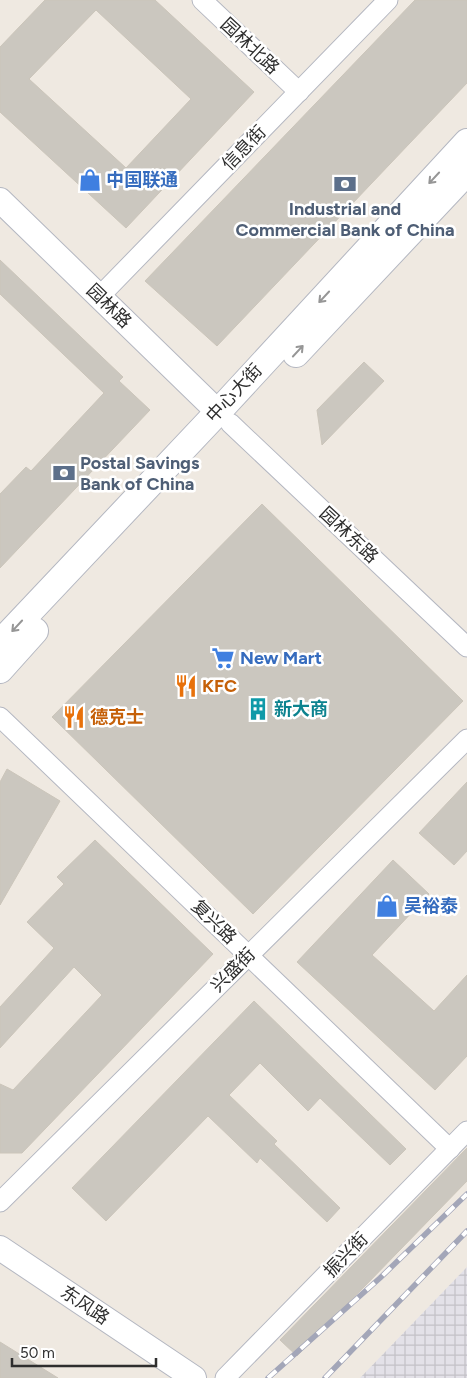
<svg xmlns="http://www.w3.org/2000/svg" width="467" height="1378" viewBox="0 0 467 1378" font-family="Figtree,'Noto Sans SC',sans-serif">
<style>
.industrial{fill:url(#industrial-grid)}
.building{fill:#cbc7bf;stroke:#cbc5ba;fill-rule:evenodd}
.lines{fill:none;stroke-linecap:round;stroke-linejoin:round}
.minor-casing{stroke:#b4b7c1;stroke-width:21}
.tertiary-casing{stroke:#b4b7c1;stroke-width:26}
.secondary-casing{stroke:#b4b7c1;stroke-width:28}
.minor{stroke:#fff;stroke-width:19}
.tertiary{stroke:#fff;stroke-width:24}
.secondary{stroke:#fff;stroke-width:26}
.rail-casing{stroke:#a3a6b8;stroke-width:5.5}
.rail{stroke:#fff;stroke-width:4;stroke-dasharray:11;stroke-linecap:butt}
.oneway{stroke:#969696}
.labels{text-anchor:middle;stroke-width:5;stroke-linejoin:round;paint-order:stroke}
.street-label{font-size:18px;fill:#2e2e2e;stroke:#fff}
.shop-label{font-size:18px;font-weight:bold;fill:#366cbe;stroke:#fff;text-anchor:start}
.service-label{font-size:18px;font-weight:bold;fill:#4e5e75;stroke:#fff}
.food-label{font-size:18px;font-weight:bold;fill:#c56008;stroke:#fff;text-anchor:start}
.culture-label{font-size:18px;font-weight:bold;fill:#0d838f;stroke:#fff;text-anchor:start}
</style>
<defs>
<pattern id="industrial-grid" width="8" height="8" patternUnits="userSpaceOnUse" patternTransform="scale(1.25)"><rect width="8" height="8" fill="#e3e1e8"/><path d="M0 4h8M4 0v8" fill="none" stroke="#c3c1c7"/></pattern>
</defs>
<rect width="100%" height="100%" fill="#efe9e1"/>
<path class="industrial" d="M467,1267V1378H360Z"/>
<g class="building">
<path d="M45,0H155L254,92L126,228L0,112V47ZM96,10L191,99L126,168L29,79Z"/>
<path d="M415,0H467V83L217,346L145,281Z"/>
<path d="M0,260L123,377L119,381L150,410L0,568V494L26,467L31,471L104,393L0,294Z"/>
<path d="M364,362L384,381L322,445L317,410Z"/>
<path d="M262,504L463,701L253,914L52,717Z"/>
<path d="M7,769L60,801L0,905V782Z"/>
<path d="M467,782V851L454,865L419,833Z"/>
<path d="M95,840L213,954L22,1153H0V1084L13,1090L102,995L74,967L0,1048V1007L54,948L27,922L64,884L57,877Z"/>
<path d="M393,860L429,894L372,955L434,1011L467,975V1056L435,1090L297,962Z"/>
<path d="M254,1001L406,1149L390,1165L320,1098L308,1111L260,1063L229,1095L277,1141L274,1144L340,1208L327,1222L260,1158L257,1163L208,1116L106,1221L72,1188Z"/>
<path d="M467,1148V1181L297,1356L280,1340Z"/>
<path d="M0,1342L58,1378H0Z"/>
</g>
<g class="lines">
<defs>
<g id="minor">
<path d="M202,0L299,92"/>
<path d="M99,297L388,0"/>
<path d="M230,423L467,647"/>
<path d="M0,717L450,1149"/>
<path d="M0,1202L467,739"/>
<path d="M225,1378L467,1131"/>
</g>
<g id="tertiary">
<path d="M0,200L218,412"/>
<path d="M0,1248L194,1378"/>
</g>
<g id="secondary">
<path d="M296,354L467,172"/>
<path d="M0,643L218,412L467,142"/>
<path d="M0,670L35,631"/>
</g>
</defs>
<use href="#minor" class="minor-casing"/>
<use href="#tertiary" class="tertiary-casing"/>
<use href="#secondary" class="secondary-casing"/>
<use href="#minor" class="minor"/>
<use href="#tertiary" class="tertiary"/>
<use href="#secondary" class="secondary"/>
<defs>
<g id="rail">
<path d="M268,1378L380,1278L467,1194"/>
<path d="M325,1378L467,1231"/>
</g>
</defs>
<use href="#rail" class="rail-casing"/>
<use href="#rail" class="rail"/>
</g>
<defs><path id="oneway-shaft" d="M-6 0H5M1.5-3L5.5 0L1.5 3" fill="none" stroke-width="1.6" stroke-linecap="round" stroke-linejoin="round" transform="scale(1.25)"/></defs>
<g class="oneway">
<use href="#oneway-shaft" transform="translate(434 178) rotate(133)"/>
<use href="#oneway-shaft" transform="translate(324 297) rotate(133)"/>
<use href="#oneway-shaft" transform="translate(298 351) rotate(-47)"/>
<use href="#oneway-shaft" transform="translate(17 626) rotate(133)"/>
</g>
<defs>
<symbol id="shop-bare" viewBox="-9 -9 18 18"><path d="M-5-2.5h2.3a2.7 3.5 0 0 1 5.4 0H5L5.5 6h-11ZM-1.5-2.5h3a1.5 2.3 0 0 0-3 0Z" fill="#3f7fe0" stroke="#fff" stroke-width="2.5" paint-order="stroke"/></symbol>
<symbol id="bank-bare" viewBox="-9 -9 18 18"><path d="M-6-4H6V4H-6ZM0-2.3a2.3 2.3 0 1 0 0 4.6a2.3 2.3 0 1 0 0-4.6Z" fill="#5c6f8a" stroke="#fff" stroke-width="2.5" paint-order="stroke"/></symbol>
<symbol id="supermarket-bare" viewBox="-9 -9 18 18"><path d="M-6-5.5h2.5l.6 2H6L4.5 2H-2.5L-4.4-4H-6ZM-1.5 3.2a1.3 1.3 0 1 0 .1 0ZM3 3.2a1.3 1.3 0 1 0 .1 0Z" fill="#3f7fe0" stroke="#fff" stroke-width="2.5" paint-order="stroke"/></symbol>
<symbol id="restaurant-bare" viewBox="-9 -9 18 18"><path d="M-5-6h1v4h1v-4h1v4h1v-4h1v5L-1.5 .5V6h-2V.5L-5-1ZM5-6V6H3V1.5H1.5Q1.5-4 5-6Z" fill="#e8710a" stroke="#fff" stroke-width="2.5" paint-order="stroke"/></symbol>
<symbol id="building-bare" viewBox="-9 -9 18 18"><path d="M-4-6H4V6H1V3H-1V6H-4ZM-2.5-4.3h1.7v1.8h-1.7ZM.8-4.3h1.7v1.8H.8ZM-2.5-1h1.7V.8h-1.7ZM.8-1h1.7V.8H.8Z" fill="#0f9aa8" stroke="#fff" stroke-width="2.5" paint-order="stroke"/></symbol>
</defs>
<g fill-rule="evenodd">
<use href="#shop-bare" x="74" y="164" width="32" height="32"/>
<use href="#bank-bare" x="329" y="168" width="32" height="32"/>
<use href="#bank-bare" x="48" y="457" width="32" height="32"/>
<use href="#supermarket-bare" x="207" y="642" width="32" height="32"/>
<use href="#restaurant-bare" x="170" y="670" width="32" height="32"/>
<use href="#building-bare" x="242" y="693" width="32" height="32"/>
<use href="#restaurant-bare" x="58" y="701" width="32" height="32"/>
<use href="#shop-bare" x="371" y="890" width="32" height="32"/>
</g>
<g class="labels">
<g class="street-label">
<text transform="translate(250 46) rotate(43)" y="6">园林北路</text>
<text transform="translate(244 148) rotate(-46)" y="6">信息街</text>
<text transform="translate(109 306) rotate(44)" y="6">园林路</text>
<text transform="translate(234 393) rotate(-47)" y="6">中心大街</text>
<text transform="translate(349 535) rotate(43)" y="6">园林东路</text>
<text transform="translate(214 922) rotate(44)" y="6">复兴路</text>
<text transform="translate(233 970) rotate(-45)" y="6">兴盛街</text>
<text transform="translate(346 1255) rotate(-46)" y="6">振兴街</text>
<text transform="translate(85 1305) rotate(34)" y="6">东风路</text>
</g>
<g class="shop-label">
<text x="106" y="186">中国联通</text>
<text x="240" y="664">New Mart</text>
<text x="404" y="912">吴裕泰</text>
</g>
<g class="service-label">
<text x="345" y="215">Industrial and<tspan x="345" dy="21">Commercial Bank of China</tspan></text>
<text x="80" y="469" text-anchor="start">Postal Savings<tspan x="80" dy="21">Bank of China</tspan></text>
</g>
<g class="food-label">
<text x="202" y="692">KFC</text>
<text x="90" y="723">德克士</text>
</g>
<g class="culture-label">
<text x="274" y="715">新大商</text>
</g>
</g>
<path d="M12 1358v8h144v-8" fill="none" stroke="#2e2e2e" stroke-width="2.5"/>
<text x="20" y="1358" font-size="15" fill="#2e2e2e" stroke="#ffffff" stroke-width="4" paint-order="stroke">50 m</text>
</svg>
